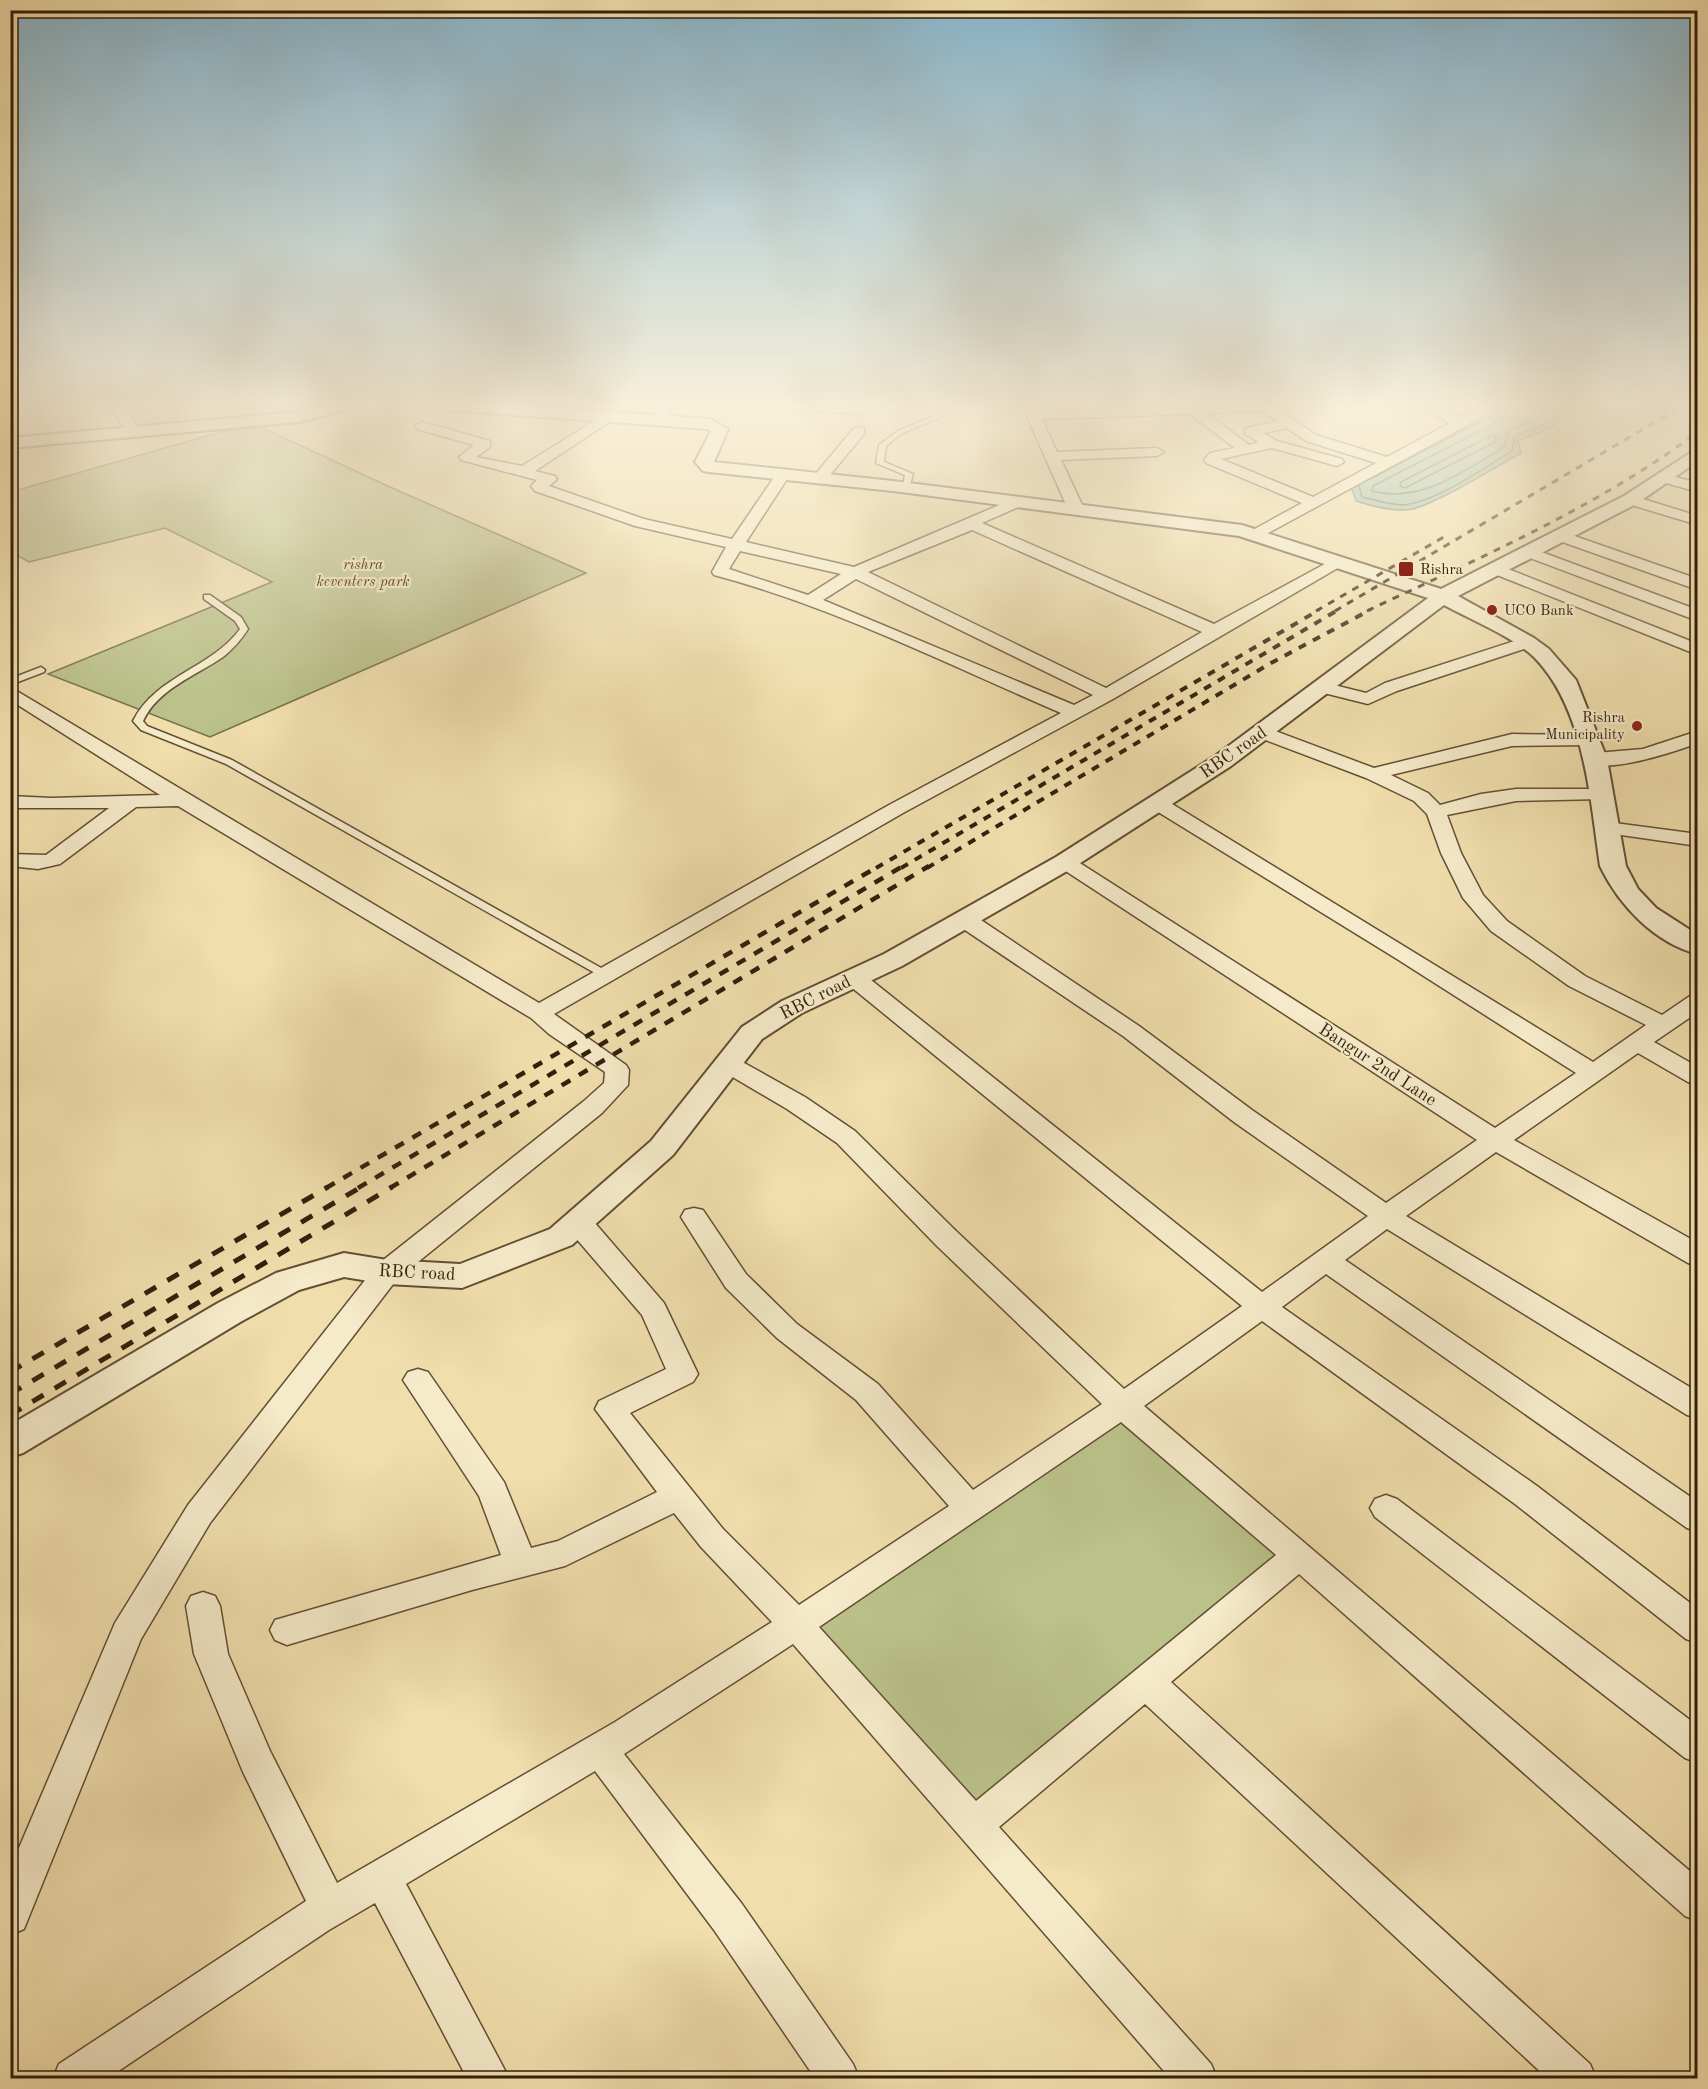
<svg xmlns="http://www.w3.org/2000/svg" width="1708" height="2089" viewBox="0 0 1708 2089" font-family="'Old Standard TT',serif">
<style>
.green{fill:#bac189;stroke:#76704a;stroke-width:1.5}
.water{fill:#9abca7;stroke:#707d69;stroke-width:1.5}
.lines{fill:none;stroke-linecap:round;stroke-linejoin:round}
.shore{stroke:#666e5a;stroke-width:1.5}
.service-casing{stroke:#624f34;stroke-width:3}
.minor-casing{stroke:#624f34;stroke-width:3}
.tertiary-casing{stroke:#624f34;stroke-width:4}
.service{fill:#f5eac9;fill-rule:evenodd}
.minor{fill:#f5eac9;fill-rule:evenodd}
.tertiary{fill:#f5eac9;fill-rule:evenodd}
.rail-far3{stroke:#321f0c;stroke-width:3;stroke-dasharray:7 7;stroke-linecap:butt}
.rail-far2{stroke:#321f0c;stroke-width:4;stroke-dasharray:8 8;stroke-linecap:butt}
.rail-far1{stroke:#321f0c;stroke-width:4.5;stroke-dasharray:10 10;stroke-linecap:butt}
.rail{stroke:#321f0c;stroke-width:5;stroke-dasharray:13 13;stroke-linecap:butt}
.poi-dot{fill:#8f2418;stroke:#f5eac9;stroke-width:2}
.labels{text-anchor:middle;stroke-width:4.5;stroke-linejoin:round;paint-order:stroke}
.far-park-label{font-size:15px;font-style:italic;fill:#5b5032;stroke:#f5eac9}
.far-poi-label{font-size:15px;fill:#321f0c;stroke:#f5eac9;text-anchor:start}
.street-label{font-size:18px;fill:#321f0c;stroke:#f5eac9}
</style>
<rect width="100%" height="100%" fill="#f0deac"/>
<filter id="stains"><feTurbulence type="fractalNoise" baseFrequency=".00333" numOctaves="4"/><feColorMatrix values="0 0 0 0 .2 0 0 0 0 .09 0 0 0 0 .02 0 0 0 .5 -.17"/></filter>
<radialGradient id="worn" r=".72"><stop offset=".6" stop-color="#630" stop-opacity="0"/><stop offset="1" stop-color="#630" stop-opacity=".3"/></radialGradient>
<g class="green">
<path d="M252,423L390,487L586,573L210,737L48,674L272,582L165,528L29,562L11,552V492Z"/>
<path d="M1122,1405L1299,1555L974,1825L796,1624Z"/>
</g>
<path class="water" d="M1499,405H1552L1563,409L1553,427L1518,441L1521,453C1499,465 1427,510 1406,510C1389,511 1373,506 1356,501L1350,484Z"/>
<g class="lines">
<g class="shore">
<path d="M1508,405L1507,413L1501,420L1373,486L1372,491C1421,504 1464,471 1504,447L1509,431L1545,415V405"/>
<path d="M1492,435L1496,436L1495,442L1405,488L1400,486L1401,482Z"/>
<path d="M1370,479L1497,413L1501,405"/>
<path d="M1359,486L1362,497C1375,500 1389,505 1403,505C1437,502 1483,468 1512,451L1515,436L1549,422L1555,414L1553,405"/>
</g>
<defs>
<g id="service">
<path d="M937,415L940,417L939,418L902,433L886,446L884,462L913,474L909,488L902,490L905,475L876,463L879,445L898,431Z"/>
<path d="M204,595H210L241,617L248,629C241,640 233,649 223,657C195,676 158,689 143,721L147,726L232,760L610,973L612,975L610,977H602L226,764L141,730L133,721C155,676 212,668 240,629L235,621L204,599Z"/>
<path d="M41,667L45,670L44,672L10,685V679Z"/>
</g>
<g id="minor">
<path d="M108,405H123L141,431L139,434H129Z"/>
<path d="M656,405H670L668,423L663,424L656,420Z"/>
<path d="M772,405H880L863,414L779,409Z"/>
<path d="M1022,405H1036L1038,411L1271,405L1316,435L1387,457L1450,423L1418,405H1436L1460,417L1481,405H1499L1466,426L1257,539L1251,537L1249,534L1251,531L1302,503L1206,463L1204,460L1210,453L1235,448L1190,414L1042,419L1057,452L1157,448L1164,452L1157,456L1061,460L1084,509L1076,514L1068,509ZM1262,411L1278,421L1245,428V434L1259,442L1249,445L1207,413ZM1287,428L1306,441L1376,463L1313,497L1221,459L1272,448L1337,466L1344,462L1342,459L1277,441L1263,433Z"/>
<path d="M607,413L614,417L612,420L535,471L555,476L557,479L549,486L644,519L732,539L777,473H787L789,476L746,542L854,567L1018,497L1026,502L1023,505L982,523L1214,624L1334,559L1340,557L1348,562L1113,699L903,813L554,1014L626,1065L629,1070L628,1085L602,1113L397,1279L210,1523L141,1639L24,1929L10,1935V1869L115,1623L188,1505L377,1265L584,1101L604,1083L605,1072L549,1034L531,1018L178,806L136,807L60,864L38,869L10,866V854L46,855L109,808H10V796L51,798L160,795L10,700V687L539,1003L889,805L1061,713C947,664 834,607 714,575L712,572L726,547L635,526L535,491L531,486L537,480L461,460L459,457L474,445L417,429L415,426L422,422L490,441V447L476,457L522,466ZM972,530L1202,632L1106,688L868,572ZM740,551L841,574L808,595L729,569ZM856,579L1093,695L1074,705L823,600Z"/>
<path d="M859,427L864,428V434L824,482H814L812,479L814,476L854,428Z"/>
<path d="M1664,474L1698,483V492L1659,481L1657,478Z"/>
<path d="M1630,495L1698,516V525L1625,503L1622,500L1625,497Z"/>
<path d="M1560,531L1698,579V590L1554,539L1552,536Z"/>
<path d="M1528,547L1698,610V621L1522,555L1520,552L1522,549Z"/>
<path d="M1493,563L1698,644V655L1487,571L1485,568Z"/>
<path d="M1527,637L1533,638L1536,642L1533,646L1397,691L1368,704L1316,691L1313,687L1322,682L1366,693L1385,683Z"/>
<path d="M1262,726L1374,768L1512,734L1596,735L1598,739L1596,743L1589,745L1512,746L1391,775L1428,793L1440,805L1481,794L1516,789H1608L1611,793L1608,797L1601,799L1516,801L1447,815L1461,853L1483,895L1507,921L1585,976L1662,1015L1690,996L1698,994V1012L1654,1042L1698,1067V1085L1688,1082L1638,1053L1514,1140L1698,1243V1266L1688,1263L1496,1152L1406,1216L1698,1392V1418L1687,1415L1387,1229L1345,1260L1698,1502V1532L1687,1528L1326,1274L1282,1307L1537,1486L1698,1609V1643L1686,1639L1515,1504L1262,1321L1144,1406L1698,1878V1921L1685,1916L1299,1574L1171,1682L1590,2064L1596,2078H1547L1145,1704L999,1827L1211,2064L1217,2078H1170L793,1644L624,1754L742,1904L853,2064L859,2078H815L714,1930L595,1771L406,1884L509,2078H467L375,1903L329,1930L108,2078H53L59,2064L306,1901L243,1772L194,1654L186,1606L191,1596L203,1592L215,1596L220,1606L228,1654L270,1751L337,1883L615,1722L772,1622L701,1547L674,1513L565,1566L472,1590L287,1645L275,1640L270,1630L275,1620L501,1555L479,1496L403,1380L408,1372L418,1369L428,1372L504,1482L531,1548L558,1541L657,1492L595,1409L599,1401L666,1369L642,1315L568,1229L565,1222L568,1215L578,1213L588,1215L664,1303L698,1374L693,1382L630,1413L723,1529L799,1605L949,1506L856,1400L777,1338L726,1288L681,1217L685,1210L694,1208L703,1210L746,1274L797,1324L878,1384L973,1490L1102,1404L936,1245L837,1143L787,1109L719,1069L716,1064L719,1059L728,1056L737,1059L805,1097L855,1131L956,1231L1124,1389L1242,1306L845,982L842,977L845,972H861L1262,1292L1368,1216L1234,1122L1123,1036L956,924L953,919L956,914H972L1139,1026L1252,1110L1386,1203L1477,1140L1058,866L1054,862L1058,858H1072L1495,1128L1576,1073L1397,959L1150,807L1147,803L1150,799H1164L1593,1062L1646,1025L1569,986L1491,931L1463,898L1441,853L1427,814L1414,801L1366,778L1255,736L1253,732ZM1121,1422L1276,1555L976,1801L819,1627Z"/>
<path d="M1698,731V743C1679,750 1599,778 1586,759L1596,753L1643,749Z"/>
<path d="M1607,822L1698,834V846L1600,832L1597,828L1600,824Z"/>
<path d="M1386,1495L1397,1499L1698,1726V1763L1685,1758L1375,1517L1370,1508L1375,1499Z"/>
</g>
<g id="tertiary">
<path d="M327,405H355L353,408L299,422L10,448V438L299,412Z"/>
<path d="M437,405H516L710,419L728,429L714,462L893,481L1242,525L1441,589L1624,496L1698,448V461L1636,504L1458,596L1534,638L1549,649L1576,680L1607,759L1626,866L1638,889L1656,908L1698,935V954C1654,943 1619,905 1600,866C1590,799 1585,710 1535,658C1514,637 1471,620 1444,605L1231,766L1074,867L902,966L802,1013L762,1039L673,1155L572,1245L462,1288L387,1284L344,1277L299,1290L242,1321L23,1453L10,1457V1425L218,1303L276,1273L344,1253L387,1260L460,1264L550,1229L651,1141L742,1027L782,1001L884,954L1056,857L1215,756L1428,598L1239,536L893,491L709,472L703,471L695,462L711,431L707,429L445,410Z"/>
</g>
</defs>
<use href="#service" class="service-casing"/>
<use href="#minor" class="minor-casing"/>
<use href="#tertiary" class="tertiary-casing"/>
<use href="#service" class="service"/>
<use href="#minor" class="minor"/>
<use href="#tertiary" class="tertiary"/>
<g class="rail-far3">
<path d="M1316,611L1449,534"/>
<path d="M1335,611L1684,405"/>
<path d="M1367,611C1483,556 1594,509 1698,432"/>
</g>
<g class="rail-far2">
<path d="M876,868L1319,610"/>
<path d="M901,868L1338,610"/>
<path d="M927,868L1271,663L1370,610"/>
</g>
<g class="rail-far1">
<path d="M326,1188L879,866"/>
<path d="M358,1188L903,866"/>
<path d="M390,1188L929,866"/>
</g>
<g class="rail">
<path d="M10,1372L328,1187"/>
<path d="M10,1394L361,1187"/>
<path d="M10,1415L392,1187"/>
</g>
</g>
<linearGradient id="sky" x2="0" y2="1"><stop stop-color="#89b7ce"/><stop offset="0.58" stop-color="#f8f0da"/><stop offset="1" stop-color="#f8f0da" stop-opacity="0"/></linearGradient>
<rect width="1708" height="698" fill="url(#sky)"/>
<g class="poi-dot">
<rect x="1398" y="561" width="16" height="16" rx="3"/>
<circle cx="1492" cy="610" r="6"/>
<circle cx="1637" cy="726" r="6"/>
</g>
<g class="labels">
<g class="far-park-label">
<text x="363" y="569">rishra<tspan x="363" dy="17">keventers park</tspan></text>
</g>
<g class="far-poi-label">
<text x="1420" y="574">Rishra</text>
<text x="1504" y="615">UCO Bank</text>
<text x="1625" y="722" text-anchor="end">Rishra<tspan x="1625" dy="17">Municipality</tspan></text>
</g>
<g class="street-label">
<text transform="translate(1233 752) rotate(-35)" y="6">RBC road</text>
<text transform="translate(815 997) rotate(-27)" y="6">RBC road</text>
<text transform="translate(1378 1064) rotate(33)" y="6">Bangur 2nd Lane</text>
<text transform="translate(417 1272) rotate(3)" y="6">RBC road</text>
</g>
</g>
<rect width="1708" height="2089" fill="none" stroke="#f0deac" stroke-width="36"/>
<rect x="12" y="12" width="1684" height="2065" fill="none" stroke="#321f0c" stroke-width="3"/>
<rect x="18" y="18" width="1672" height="2053" fill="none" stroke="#321f0c" stroke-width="1.5"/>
<rect width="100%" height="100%" filter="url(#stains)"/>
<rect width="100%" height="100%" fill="url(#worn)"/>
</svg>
